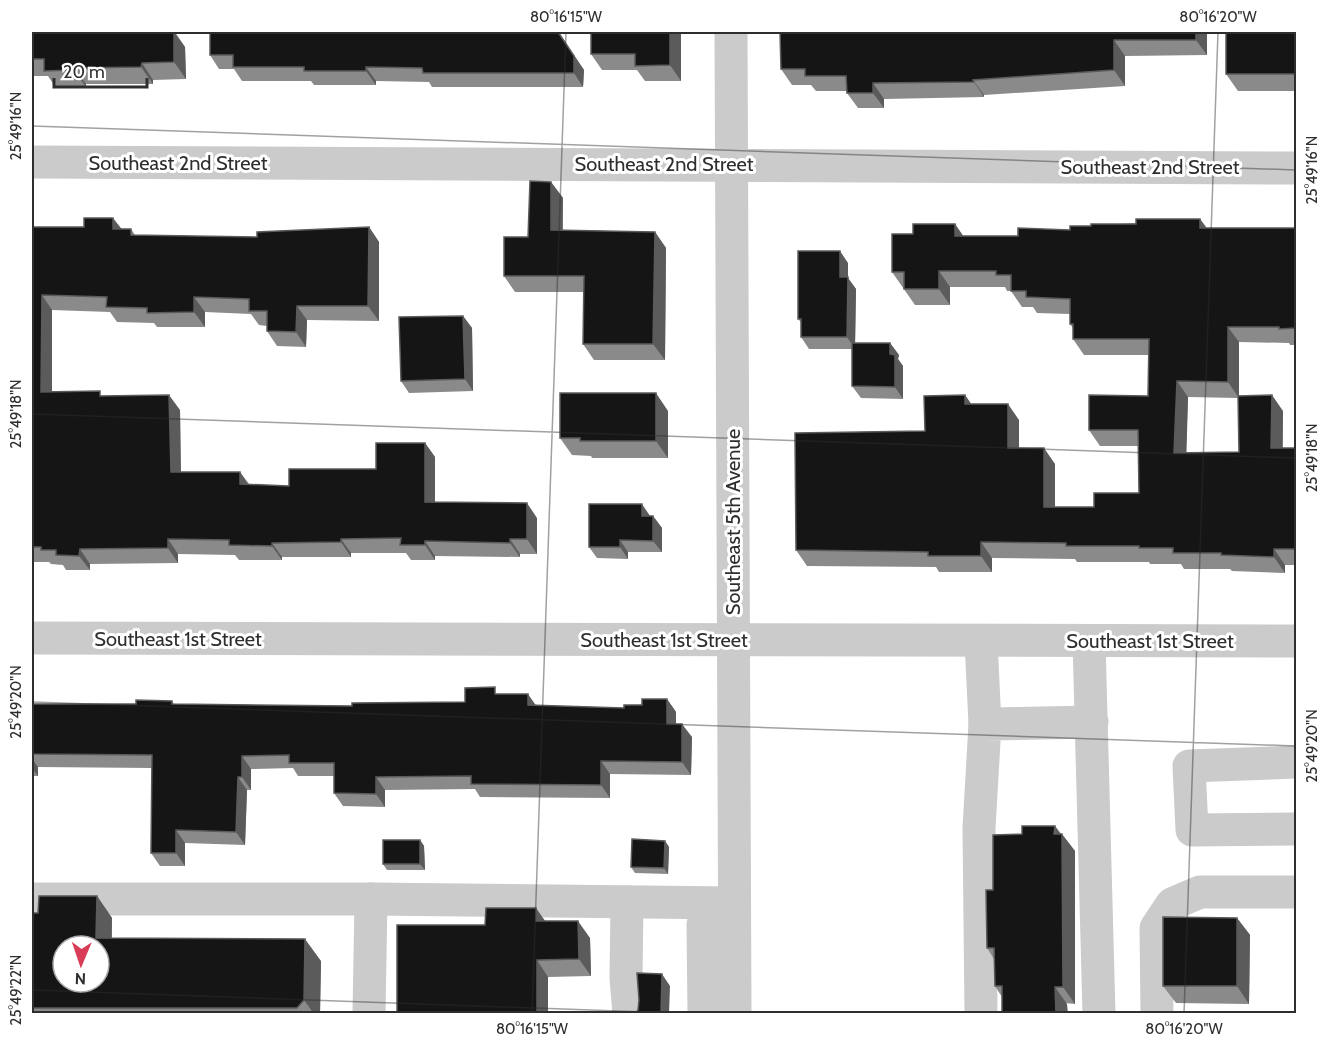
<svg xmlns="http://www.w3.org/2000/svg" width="1328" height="1045" viewBox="0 0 1328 1045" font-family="Cabin,sans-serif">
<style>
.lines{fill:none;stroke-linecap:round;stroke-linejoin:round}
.minor{stroke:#cbcbcb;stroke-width:33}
.wall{fill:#8a8a8a;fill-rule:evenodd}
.shaded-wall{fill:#5b5b5b}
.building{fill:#151515;stroke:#5b5b5b;stroke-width:1.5;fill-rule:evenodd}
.ticks{fill:none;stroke:#2e2e2e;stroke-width:1.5;stroke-opacity:0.45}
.labels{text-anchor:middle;stroke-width:6;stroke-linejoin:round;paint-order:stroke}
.street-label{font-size:20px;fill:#2e2e2e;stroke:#fff}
.neatline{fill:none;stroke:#2e2e2e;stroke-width:2}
.ticks-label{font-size:15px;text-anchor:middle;fill:#2e2e2e}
</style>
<rect width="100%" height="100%" fill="#fff"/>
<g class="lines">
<g class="minor">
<path d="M731,32L735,1014"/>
<path d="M32,162L1296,168"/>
<path d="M32,638L1296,641"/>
<path d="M981,641L985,724"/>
<path d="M1089,641L1099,1014"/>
<path d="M1296,762L1189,766L1192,830L1296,829"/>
<path d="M32,899H371L369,1014"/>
<path d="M371,899L734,903"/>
<path d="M627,902L626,978L629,1014"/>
<path d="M704,1014L703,925L734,924"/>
<path d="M981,1014L979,828L985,724L1092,722"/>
<path d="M1157,1014L1156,928L1172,904L1200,892H1296"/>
</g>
</g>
<g class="wall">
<path d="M32,32H175L185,47L186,79L153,80V84H86V87L56,88L48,76H32Z"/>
<path d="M210,32H559L584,70L583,87H432L429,82L376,81V85H314L311,81H242L234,69H219L210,55Z"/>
<path d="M591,32H681V81H645L637,70H602L591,54Z"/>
<path d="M1207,32V55L1125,56V86L984,95V97L884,99V108H858L847,93V91H816L811,85H792L781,69Z"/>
<path d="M1296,32V91H1238L1226,74Z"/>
<path d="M551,182L563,198V230L655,232L666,248L665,360H594L583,344L584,292H515L504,276L528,237Z"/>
<path d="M1200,219L1207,228H1296V345H1290L1289,343L1239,342V396L1283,411V448H1296V565H1285V573L1232,571L1230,569H1184L1181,564H1150L1149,562H1077L1075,559L992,558V572H939L936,567L807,566L796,550L965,395L971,404L1019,420V448L1055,464V507H1094L1139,493L1138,446H1100L1089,430L1148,396L1149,355H1084L1073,339V328L1070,324V314L1037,313L1033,307H1022L1011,291H1007L1005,287H950V305H915L892,272L913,234L955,224L963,236H1018L1070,230L1091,226ZM1188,397L1238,398L1239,452H1186Z"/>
<path d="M32,227L131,229L135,235L257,237L369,227L379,242V321L307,320L306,347L277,346L267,331V326L259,325L251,314L205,312V327H157L154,323L117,322L110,312L52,310V392L104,396L180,410L181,472H240L249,484L289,486L376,469L425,443L435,457V502L537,518V554H520V557L435,556V560H411L406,553H351V557H282V560H239L235,555L178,554V563L90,564V570H66L63,565L51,564L49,562H32Z"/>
<path d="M848,263V278L856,289L855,343H890L899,355L898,359L903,366V399L861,398L852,386V349H809L801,337V322L798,319Z"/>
<path d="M463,316L472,328L473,391L409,393L401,381Z"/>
<path d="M668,411V458H592L591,456L572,455L560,438Z"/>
<path d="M650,516H653L662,528V552H628V559L597,558L589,547Z"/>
<path d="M499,694L536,705L624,708L667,699L676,712V724L692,737L691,775L610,774V798L480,797L475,789L385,790V807L343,806L334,793V776H298L293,768L251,769V790H247L245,845L185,843V866H160L151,853L152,768L38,767V776H32V704H136L172,701L174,704L352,706L465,702Z"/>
<path d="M1055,826L1075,851V1004L1002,997L995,986L994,959L987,948L993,890L1022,834Z"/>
<path d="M420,840L424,846L425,870H387L383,864Z"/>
<path d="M665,841L669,847L668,874L635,873L631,867Z"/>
<path d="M97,896L112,918V938L321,961L320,1014H32V913H38Z"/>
<path d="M1237,918L1250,935L1249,1004L1176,1003L1163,986Z"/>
<path d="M545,921L590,938L591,976L548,977V1014H398L397,1012L485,925Z"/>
</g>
<g class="shaded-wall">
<path d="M174,32L185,47L186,79L174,62Z"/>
<path d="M558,32L584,70L583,87L574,73Z"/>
<path d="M670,32H681V81L670,65Z"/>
<path d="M1196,32H1207V55L1196,40Z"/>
<path d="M1114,40L1125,56V86L1114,70Z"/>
<path d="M142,63L153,80V84L141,67Z"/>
<path d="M366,67L376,81V85L366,71Z"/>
<path d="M74,68L86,84V87L74,70Z"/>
<path d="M973,80L984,95V97L974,82Z"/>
<path d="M873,83L884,99V108L873,93Z"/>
<path d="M551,182L563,198L562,246L551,230Z"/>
<path d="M113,218L124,232L113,229Z"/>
<path d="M1200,219L1211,235L1200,228Z"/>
<path d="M955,224L966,240L955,236Z"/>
<path d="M369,227L379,242V321L368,306Z"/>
<path d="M655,232L666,248L665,360L653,344Z"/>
<path d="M840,251L848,263V278L856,289L855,349L847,337L840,277Z"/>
<path d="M939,271L950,287V305L939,289Z"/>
<path d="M42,295L52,310V407L41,392Z"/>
<path d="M194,297L205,312V327L194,312Z"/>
<path d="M297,306L307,320L306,347L296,332Z"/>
<path d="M463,316L472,328L473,391L465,379Z"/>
<path d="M1228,327L1239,342V398L1228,382Z"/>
<path d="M890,343L899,355L898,359L903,366V399L895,387L890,354Z"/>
<path d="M1177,381L1188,397L1186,468L1174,453Z"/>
<path d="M656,393L668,411V458L656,441Z"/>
<path d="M169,395L180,410L181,486L171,472Z"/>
<path d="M965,395L976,411L965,404Z"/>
<path d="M1272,395L1283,411L1282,464L1271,448Z"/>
<path d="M1008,404L1019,420V464L1008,448Z"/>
<path d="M425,443L435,457V517L425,502Z"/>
<path d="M1044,448L1055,464V523L1044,507Z"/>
<path d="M240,472L250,487L240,484Z"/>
<path d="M527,503L537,518V554L527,539Z"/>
<path d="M642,504L650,516H642Z"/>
<path d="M653,516L662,528V552L653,541Z"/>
<path d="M168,539L178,554V563L168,548Z"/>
<path d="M341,539L351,553V557L341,542Z"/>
<path d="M510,539L520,554V557L510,543Z"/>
<path d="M620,540L628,552V559L620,547Z"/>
<path d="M425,541L435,556V560L425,545Z"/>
<path d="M981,542L992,558V572L981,556Z"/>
<path d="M272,543L282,557V560L272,546Z"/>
<path d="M80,549L90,564V570L79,556Z"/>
<path d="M1274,549L1285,565V573L1274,557Z"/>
<path d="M528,694L537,707L528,705Z"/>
<path d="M667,699L676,712V736L667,724Z"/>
<path d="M682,724L692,737L691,775L682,762Z"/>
<path d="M242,756L251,769V790L242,777Z"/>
<path d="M32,759L38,767V776L32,768Z"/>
<path d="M601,761L610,774V798L601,785Z"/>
<path d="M238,777L247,790L245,845L236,832Z"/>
<path d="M376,777L385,790V807L376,794Z"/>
<path d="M1055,826L1062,837V834L1075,851V1004L1063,987Z"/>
<path d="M176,830L185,843V866L176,853Z"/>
<path d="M420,840L424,846L425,870L420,864Z"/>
<path d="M665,841L669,847L668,874L664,868Z"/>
<path d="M97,896L112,918L111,960L96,938Z"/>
<path d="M536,908L548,925L536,921Z"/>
<path d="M1237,918L1250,935L1249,1004L1237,986Z"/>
<path d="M578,921L590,938L591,976L579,959Z"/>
<path d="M305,939L321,961L320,1014H314L304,1000Z"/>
<path d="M537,960L548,977V1014H538L537,1012Z"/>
<path d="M662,974L670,986L669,1014H661Z"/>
<path d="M1055,987L1067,1004L1068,1014L1056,1013Z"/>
</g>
<g class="building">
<path d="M32,32H174V62L142,63L141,67L74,68V70L44,71V59H32Z"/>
<path d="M210,32H558L574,56V73H423L422,68L366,67V71H304V67H233V55H210Z"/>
<path d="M591,32H670V65L635,66V54H591Z"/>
<path d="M780,32H1196V40H1114V70L973,80L974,82L873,83V93H847L846,76H805V69H781Z"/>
<rect x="1226" y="32" width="70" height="42"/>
<path d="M530,181L551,182V230L655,232L653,344H583L584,276H504V237H528Z"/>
<path d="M84,218H113V229H131V235L257,237V232L369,227L368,306H297L296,332L267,331V311H249V299L194,297V312L147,313V308L106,307L107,297L42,295L41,392L100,391V396L169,395L171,472H240V484L289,486V469H376V443H425V502L527,503V539H510V543L425,541V545H400L401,538L341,539V542L272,543V546L229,545V540L168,539V548L80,549L79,556L56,555V550H41V547H32V227H84Z"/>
<path d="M1136,219H1200V228H1296V328L1279,329V327H1228V382L1177,381L1174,453L1239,452L1238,396L1272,395L1271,448H1296V549H1274V557L1221,555V553H1173V548H1139V546H1066V543L981,542V556H928V552L796,550L795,433L925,431L924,396L965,395V404H1008V448H1044V507H1094V493H1139L1138,430H1089V395L1148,396L1149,339H1073V324H1070V299L1026,297V291H1011V275H996V271H939V289H904V272H892V234H913V224H955V236H1018V228L1070,230V226H1091V224H1136Z"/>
<path d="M798,251H840V277H848L847,337H801V319H798Z"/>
<path d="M463,316L465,379L401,381L399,317Z"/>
<path d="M852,343H890V354L895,355V387L852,386Z"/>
<path d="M560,393H656V441H580V438H560Z"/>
<path d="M589,504H642V516H653V541L620,540V547H589Z"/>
<path d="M495,687V694H528V705L624,708V705H642V699H667V724H682V762L601,761V785L471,784V776L376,777V794L334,793V763H289V755L242,756V777H238L236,832L176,830V853H151L152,755L32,754V704H136V700L172,701V704L352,706V703L465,702V688Z"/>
<path d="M1022,826H1055L1054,834H1062L1063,987H1055L1056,1013H1002V986H995L994,948H987L986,890H993V835L1022,834Z"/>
<path d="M632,839L665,841L664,868L631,867Z"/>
<rect x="383" y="840" width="37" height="24"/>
<path d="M39,896H97L96,938L305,939L304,1000L297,1008H32V913H38ZM63,946H99V982H63Z"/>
<path d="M486,908H536V921H578L579,959L537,960V1012H397V925H485Z"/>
<path d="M1163,917L1237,918V986H1163Z"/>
<path d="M637,973L662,974L661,1014H635L638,1010L639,1000Z"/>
</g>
<path class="ticks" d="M32,126L1296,170M32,414L1296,458M32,702L1296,746M32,990L700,1014M532,1014L566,32M1184,1014L1218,32"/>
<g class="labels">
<g class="street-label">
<text x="178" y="170">Southeast 2nd Street</text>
<text x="664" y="171">Southeast 2nd Street</text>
<text x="1150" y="174">Southeast 2nd Street</text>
<text transform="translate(733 522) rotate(-90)" y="7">Southeast 5th Avenue</text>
<text x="178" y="646">Southeast 1st Street</text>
<text x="664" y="647">Southeast 1st Street</text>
<text x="1150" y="648">Southeast 1st Street</text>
</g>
</g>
<rect width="1328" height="1045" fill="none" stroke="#ffffff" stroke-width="66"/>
<g transform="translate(81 964) rotate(182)"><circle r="28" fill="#ffffff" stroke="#ababab" stroke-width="1.5"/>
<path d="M0-4.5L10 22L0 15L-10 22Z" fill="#d93c57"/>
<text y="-9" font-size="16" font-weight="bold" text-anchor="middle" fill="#2e2e2e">N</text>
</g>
<path d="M54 78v9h93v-9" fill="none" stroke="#2e2e2e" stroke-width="3"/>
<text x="63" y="78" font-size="18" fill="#2e2e2e" stroke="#ffffff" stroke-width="4.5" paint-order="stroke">20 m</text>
<rect x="33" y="33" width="1262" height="979" class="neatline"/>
<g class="ticks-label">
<text x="566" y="22">80°16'15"W</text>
<text x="1218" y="22">80°16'20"W</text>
<text transform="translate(16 126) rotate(-90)" y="5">25°49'16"N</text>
<text transform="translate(1312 170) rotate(-90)" y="5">25°49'16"N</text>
<text transform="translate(16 414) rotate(-90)" y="5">25°49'18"N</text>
<text transform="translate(1312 458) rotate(-90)" y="5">25°49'18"N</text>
<text transform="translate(16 702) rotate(-90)" y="5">25°49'20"N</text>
<text transform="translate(1312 746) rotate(-90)" y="5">25°49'20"N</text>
<text transform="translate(16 990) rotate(-90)" y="5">25°49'22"N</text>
<text x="532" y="1034">80°16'15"W</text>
<text x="1184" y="1034">80°16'20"W</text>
</g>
</svg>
